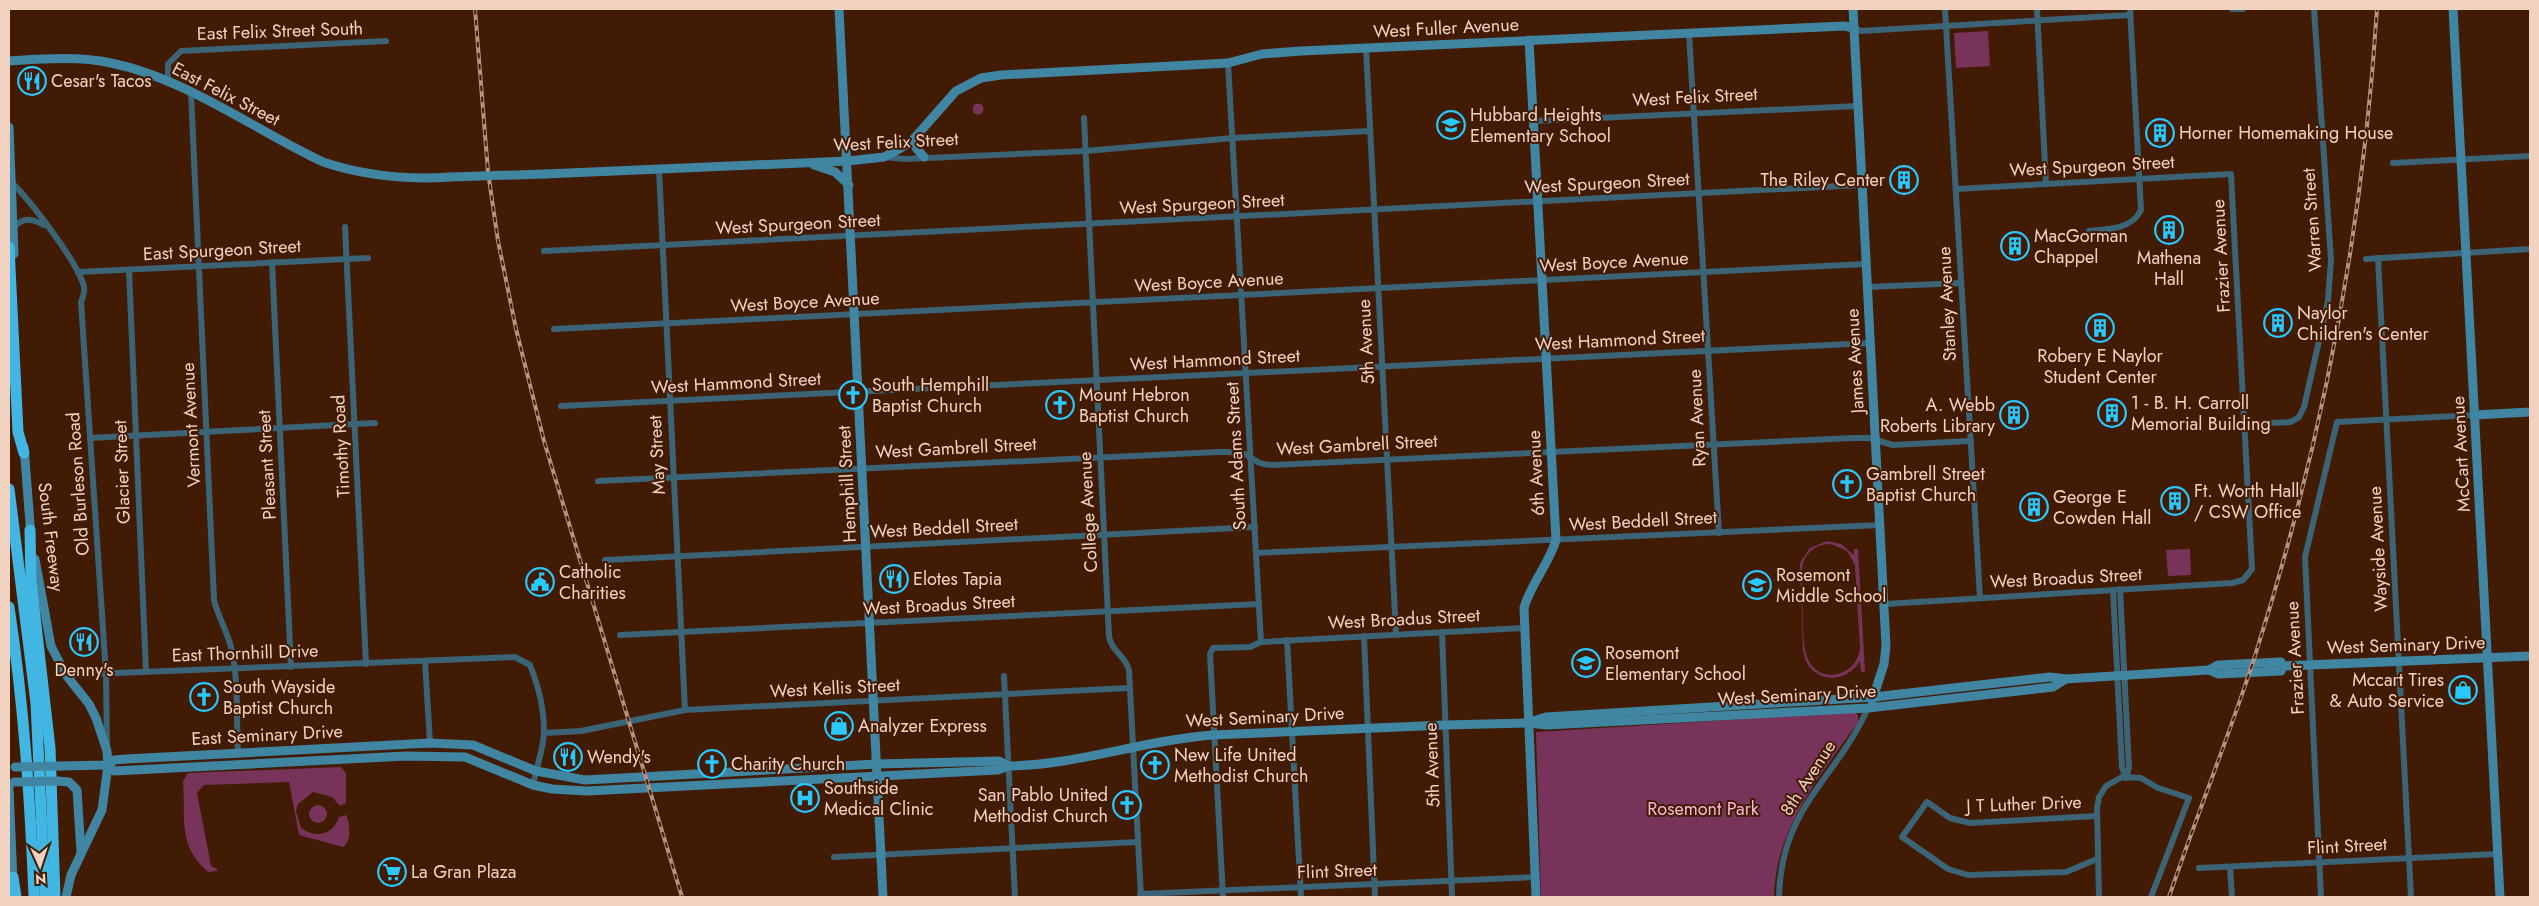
<svg xmlns="http://www.w3.org/2000/svg" width="2539" height="906" viewBox="0 0 2539 906" font-family="Jost,sans-serif">
<style>
.green{fill:#78335a;fill-rule:evenodd}
.lines{fill:none;stroke-linecap:round;stroke-linejoin:round}
.street{stroke:#3b6476;stroke-width:6}
.secondary{stroke:#4085a2;stroke-width:9}
.highway{stroke:#42b6e3;stroke-width:11}
.rail-casing{stroke:#b69380;stroke-width:4}
.rail{stroke:#421b04;stroke-width:2;stroke-dasharray:5.5;stroke-linecap:butt}
.secondary-bridge{stroke:#4085a2;stroke-width:9}
.labels{text-anchor:middle;stroke-width:4;stroke-linejoin:round;paint-order:stroke}
.street-label{font-size:18px;fill:#f1d1c0;stroke:#421b04}
.poi-label{font-size:18px;fill:#f1d1c0;stroke:#421b04;text-anchor:start}
.park-label{font-size:18px;fill:#f9b5d7;stroke:#421b04}
</style>
<rect width="100%" height="100%" fill="#421b04"/>
<g class="green">
<path d="M1988,31L1990,66L1956,68L1954,33Z"/>
<circle cx="978" cy="109" r="5.5"/>
<path d="M1827,541L1841,544L1854,555V549H1858L1865,672H1861L1860,661C1844,687 1807,682 1803,650L1800,563L1810,548ZM1831,544L1847,551L1855,565L1860,647C1859,676 1818,687 1807,657C1801,640 1803,593 1802,572C1802,555 1814,544 1831,544Z"/>
<path d="M2190,549L2191,575L2168,576L2166,550Z"/>
<path d="M1855,712L1858,715V722C1821,775 1775,829 1774,897H1541L1536,732Z"/>
<path d="M341,767L346,773V803L340,806L332,797L313,792L298,804L296,811L301,828C316,839 333,835 339,817L346,815C350,824 352,841 343,847L299,835L289,782L204,785L197,793L211,866L217,869V871L208,872C177,845 186,819 183,781L188,773Z"/>
<circle cx="318" cy="814" r="9"/>
</g>
<g class="lines">
<g class="street">
<path d="M1945,9L1980,598"/>
<path d="M2037,9L2046,184"/>
<path d="M2232,9H2243"/>
<path d="M1854,28L1861,31L2130,15"/>
<path d="M1689,33L1719,533"/>
<path d="M1366,48L1396,634"/>
<path d="M1228,63L1261,642"/>
<path d="M168,81V64L181,51L386,41"/>
<path d="M191,93L214,600C218,617 227,631 231,647C239,681 236,718 238,752"/>
<path d="M1084,118L1109,636C1111,651 1125,655 1129,670L1141,897"/>
<path d="M1533,121L1858,106"/>
<path d="M884,157L905,159L1086,151L1233,138L1370,131"/>
<path d="M2393,163L2530,156"/>
<path d="M659,169L685,710"/>
<path d="M12,183C30,200 79,264 84,287C85,293 83,297 81,302L106,674L107,747"/>
<path d="M345,227L366,664"/>
<path d="M13,228C23,217 31,218 44,225"/>
<path d="M2089,231C2108,229 2131,230 2141,210L2130,9"/>
<path d="M544,251L1862,185"/>
<path d="M2378,258L2411,897"/>
<path d="M2366,259L2530,249"/>
<path d="M272,262L291,667"/>
<path d="M129,270L146,672"/>
<path d="M78,272L368,258"/>
<path d="M1868,287L1961,283"/>
<path d="M554,329L1866,264"/>
<path d="M561,406L1871,343"/>
<path d="M2245,424L2291,422L2299,417L2304,407L2328,301L2331,260L2314,9"/>
<path d="M90,438L375,423"/>
<path d="M598,481L1218,452C1227,452 1239,451 1247,455C1257,462 1261,465 1273,465L1853,438H1869L1893,445L1970,441"/>
<path d="M1256,553L1880,525"/>
<path d="M605,560L1255,527"/>
<path d="M2120,589L2129,768L2126,778"/>
<path d="M2113,590L2122,767L2126,778"/>
<path d="M1885,604L2232,583L2243,580L2252,569L2231,174L1956,189"/>
<path d="M1442,632L1452,897"/>
<path d="M620,635L1259,604"/>
<path d="M1364,636L1375,897"/>
<path d="M1287,640L1301,897"/>
<path d="M425,661L430,743"/>
<path d="M66,675L515,657L530,665C538,685 544,709 544,731C544,748 536,768 533,785"/>
<path d="M1004,676L1015,897"/>
<path d="M544,733L581,731L685,710L1129,688"/>
<path d="M2097,816L1970,823L1950,818L1927,802L1902,837L1948,869L1968,875L2066,872L2097,859"/>
<path d="M834,857L1138,842"/>
<path d="M2230,867L2232,897"/>
<path d="M2199,868L2497,854"/>
<path d="M1140,894L1535,877"/>
<path d="M1223,897L1210,654L1213,648L1250,647L1261,642L1523,628"/>
<path d="M1779,897C1781,807 1835,781 1868,708"/>
<path d="M2099,897L2097,808L2099,797L2106,786L2122,777L2141,778L2158,788L2189,798L2151,897"/>
<path d="M2321,897L2305,557L2337,422L2475,415"/>
</g>
<g class="secondary">
<path d="M839,9L883,897"/>
<path d="M1853,9L1886,646L1884,664L1872,701"/>
<path d="M2453,9L2500,897"/>
<path d="M1529,40L1556,540C1549,564 1531,583 1524,608L1536,897"/>
<path d="M9,61C42,59 78,56 111,63C185,78 255,130 323,162C365,176 406,180 450,177"/>
<path d="M9,127L14,254"/>
<path d="M911,142L924,157"/>
<path d="M814,165L835,172L849,185"/>
<path d="M545,174L848,161L884,157L901,148L911,142L956,91L981,78L1001,75L1228,63L1262,54L1301,51L1844,26L1854,28"/>
<path d="M2475,415L2530,412"/>
<path d="M24,447L31,536"/>
<path d="M35,559L51,646L66,675L89,704L96,718L107,751L108,765L102,810L71,875L66,897"/>
<path d="M2209,670L2218,665L2281,662L2283,666L2530,656"/>
<path d="M1530,722L1546,717L1874,697L2050,677L2066,679L2209,670L2218,674L2281,671L2283,666"/>
<path d="M108,765L114,771L406,756L465,757L533,785L552,789L587,791L998,770L1008,766C1078,765 1144,740 1213,735L1445,725L1527,723L1547,725L1868,708L2053,687L2066,679"/>
<path d="M60,766L108,765L114,760L126,759L430,743L473,745L536,771L585,780L877,764L999,761L1008,766"/>
<path d="M57,781L69,782L77,790L81,852"/>
<path d="M9,788L13,882"/>
</g>
<g class="highway">
<path d="M9,247L18,432L24,453"/>
<path d="M9,489L36,703L45,897"/>
<path d="M30,530L31,581L50,748L55,897"/>
<path d="M9,607C24,705 30,798 34,897"/>
<path d="M13,877L16,897"/>
</g>
<defs>
<g id="rail">
<path d="M475,9L488,172L498,241L516,329L544,441L682,897"/>
<path d="M2169,897C2196,817 2228,739 2254,659C2321,449 2363,228 2377,9"/>
</g>
</defs>
<use href="#rail" class="rail-casing"/>
<use href="#rail" class="rail"/>
<g class="secondary-bridge">
<path d="M450,177L545,174"/>
<path d="M15,767L60,766"/>
<path d="M14,782L57,781"/>
</g>
</g>
<defs>
<symbol id="restaurant-ring" viewBox="-11 -11 22 22"><circle r="9.5" fill="#421b04" stroke="#29c8ff" stroke-width="1.5"/><path d="M-5-6h1v4h1v-4h1v4h1v-4h1v5L-1.5 .5V6h-2V.5L-5-1ZM5-6V6H3V1.5H1.5Q1.5-4 5-6Z" fill="#29c8ff"/></symbol>
<symbol id="school-ring" viewBox="-11 -11 22 22"><circle r="9.5" fill="#421b04" stroke="#29c8ff" stroke-width="1.5"/><path d="M0-5L7-2L0 1L-7-2ZM-4 1L0 2.5L4 1V4Q0 6-4 4Z" fill="#29c8ff"/></symbol>
<symbol id="building-ring" viewBox="-11 -11 22 22"><circle r="9.5" fill="#421b04" stroke="#29c8ff" stroke-width="1.5"/><path d="M-4-6H4V6H1V3H-1V6H-4ZM-2.5-4.3h1.7v1.8h-1.7ZM.8-4.3h1.7v1.8H.8ZM-2.5-1h1.7V.8h-1.7ZM.8-1h1.7V.8H.8Z" fill="#29c8ff"/></symbol>
<symbol id="church-ring" viewBox="-11 -11 22 22"><circle r="9.5" fill="#421b04" stroke="#29c8ff" stroke-width="1.5"/><path d="M-1.2-6h2.4v3.5h3.3v2.4h-3.3V6h-2.4V-.1h-3.3v-2.4h3.3Z" fill="#29c8ff"/></symbol>
<symbol id="civic-ring" viewBox="-11 -11 22 22"><circle r="9.5" fill="#421b04" stroke="#29c8ff" stroke-width="1.5"/><path d="M-.6-6.5H3V-4.5H.6V-3L4-1V1h2V6H-6V1h2V-1L-.6-3ZM-1.2 2.5V6h2.4V2.5Z" fill="#29c8ff"/></symbol>
<symbol id="shop-ring" viewBox="-11 -11 22 22"><circle r="9.5" fill="#421b04" stroke="#29c8ff" stroke-width="1.5"/><path d="M-5-2.5h2.3a2.7 3.5 0 0 1 5.4 0H5L5.5 6h-11ZM-1.5-2.5h3a1.5 2.3 0 0 0-3 0Z" fill="#29c8ff"/></symbol>
<symbol id="hospital-ring" viewBox="-11 -11 22 22"><circle r="9.5" fill="#421b04" stroke="#29c8ff" stroke-width="1.5"/><path d="M-5-5h3v3.5h4V-5h3V5h-3V1.5h-4V5h-3Z" fill="#29c8ff"/></symbol>
<symbol id="supermarket-ring" viewBox="-11 -11 22 22"><circle r="9.5" fill="#421b04" stroke="#29c8ff" stroke-width="1.5"/><path d="M-6-5.5h2.5l.6 2H6L4.5 2H-2.5L-4.4-4H-6ZM-1.5 3.2a1.3 1.3 0 1 0 .1 0ZM3 3.2a1.3 1.3 0 1 0 .1 0Z" fill="#29c8ff"/></symbol>
</defs>
<g fill-rule="evenodd">
<use href="#restaurant-ring" x="16" y="65" width="32" height="32"/>
<use href="#school-ring" x="1435" y="109" width="32" height="32"/>
<use href="#building-ring" x="2144" y="117" width="32" height="32"/>
<use href="#building-ring" x="1888" y="164" width="32" height="32"/>
<use href="#building-ring" x="2153" y="214" width="32" height="32"/>
<use href="#building-ring" x="1999" y="230" width="32" height="32"/>
<use href="#building-ring" x="2262" y="307" width="32" height="32"/>
<use href="#building-ring" x="2084" y="312" width="32" height="32"/>
<use href="#church-ring" x="837" y="379" width="32" height="32"/>
<use href="#church-ring" x="1044" y="389" width="32" height="32"/>
<use href="#building-ring" x="2096" y="397" width="32" height="32"/>
<use href="#building-ring" x="1998" y="399" width="32" height="32"/>
<use href="#church-ring" x="1831" y="468" width="32" height="32"/>
<use href="#building-ring" x="2159" y="485" width="32" height="32"/>
<use href="#building-ring" x="2018" y="491" width="32" height="32"/>
<use href="#restaurant-ring" x="878" y="563" width="32" height="32"/>
<use href="#civic-ring" x="524" y="566" width="32" height="32"/>
<use href="#school-ring" x="1741" y="569" width="32" height="32"/>
<use href="#restaurant-ring" x="68" y="626" width="32" height="32"/>
<use href="#school-ring" x="1570" y="647" width="32" height="32"/>
<use href="#shop-ring" x="2447" y="674" width="32" height="32"/>
<use href="#church-ring" x="188" y="681" width="32" height="32"/>
<use href="#shop-ring" x="823" y="710" width="32" height="32"/>
<use href="#restaurant-ring" x="552" y="741" width="32" height="32"/>
<use href="#church-ring" x="696" y="748" width="32" height="32"/>
<use href="#church-ring" x="1139" y="749" width="32" height="32"/>
<use href="#hospital-ring" x="789" y="782" width="32" height="32"/>
<use href="#church-ring" x="1111" y="789" width="32" height="32"/>
<use href="#supermarket-ring" x="376" y="856" width="32" height="32"/>
</g>
<g class="labels">
<g class="street-label">
<text transform="translate(1446 28) rotate(-3)" y="6">West Fuller Avenue</text>
<text transform="translate(280 31) rotate(-2)" y="6">East Felix Street South</text>
<text transform="translate(226 94) rotate(27)" y="6">East Felix Street</text>
<text transform="translate(1695 97) rotate(-3)" y="6">West Felix Street</text>
<text transform="translate(896 142) rotate(-3)" y="6">West Felix Street</text>
<text transform="translate(2092 166) rotate(-3)" y="6">West Spurgeon Street</text>
<text transform="translate(1607 183) rotate(-3)" y="6">West Spurgeon Street</text>
<text transform="translate(1202 204) rotate(-3)" y="6">West Spurgeon Street</text>
<text transform="translate(2312 220) rotate(-94)" y="6">Warren Street</text>
<text transform="translate(798 224) rotate(-3)" y="6">West Spurgeon Street</text>
<text transform="translate(222 250) rotate(-3)" y="6">East Spurgeon Street</text>
<text transform="translate(2221 256) rotate(-93)" y="6">Frazier Avenue</text>
<text transform="translate(1614 262) rotate(-3)" y="6">West Boyce Avenue</text>
<text transform="translate(1209 282) rotate(-3)" y="6">West Boyce Avenue</text>
<text transform="translate(805 302) rotate(-3)" y="6">West Boyce Avenue</text>
<text transform="translate(1947 304) rotate(-93)" y="6">Stanley Avenue</text>
<text transform="translate(1620 340) rotate(-3)" y="6">West Hammond Street</text>
<text transform="translate(1366 342) rotate(-93)" y="6">5th Avenue</text>
<text transform="translate(1215 360) rotate(-3)" y="6">West Hammond Street</text>
<text transform="translate(1855 361) rotate(-93)" y="6">James Avenue</text>
<text transform="translate(736 383) rotate(-3)" y="6">West Hammond Street</text>
<text transform="translate(1697 418) rotate(-93)" y="6">Ryan Avenue</text>
<text transform="translate(191 425) rotate(-93)" y="6">Vermont Avenue</text>
<text transform="translate(1357 445) rotate(-3)" y="6">West Gambrell Street</text>
<text transform="translate(341 446) rotate(-93)" y="6">Timothy Road</text>
<text transform="translate(956 448) rotate(-3)" y="6">West Gambrell Street</text>
<text transform="translate(2461 454) rotate(-93)" y="6">McCart Avenue</text>
<text transform="translate(657 455) rotate(-93)" y="6">May Street</text>
<text transform="translate(1236 456) rotate(-93)" y="6">South Adams Street</text>
<text transform="translate(267 465) rotate(-93)" y="6">Pleasant Street</text>
<text transform="translate(122 472) rotate(-92)" y="6">Glacier Street</text>
<text transform="translate(1536 473) rotate(-93)" y="6">6th Avenue</text>
<text transform="translate(78 484) rotate(-94)" y="6">Old Burleson Road</text>
<text transform="translate(847 484) rotate(-93)" y="6">Hemphill Street</text>
<text transform="translate(1088 512) rotate(-93)" y="6">College Avenue</text>
<text transform="translate(1643 521) rotate(-3)" y="6">West Beddell Street</text>
<text transform="translate(944 528) rotate(-3)" y="6">West Beddell Street</text>
<text transform="translate(51 537) rotate(83)" y="6">South Freeway</text>
<text transform="translate(2378 549) rotate(-93)" y="6">Wayside Avenue</text>
<text transform="translate(2066 578) rotate(-3)" y="6">West Broadus Street</text>
<text transform="translate(939 605) rotate(-3)" y="6">West Broadus Street</text>
<text transform="translate(1404 619) rotate(-3)" y="6">West Broadus Street</text>
<text transform="translate(2406 645) rotate(-2)" y="6">West Seminary Drive</text>
<text transform="translate(245 653) rotate(-2)" y="6">East Thornhill Drive</text>
<text transform="translate(2295 658) rotate(-93)" y="6">Frazier Avenue</text>
<text transform="translate(835 688) rotate(-3)" y="6">West Kellis Street</text>
<text transform="translate(1797 695) rotate(-3)" y="6">West Seminary Drive</text>
<text transform="translate(1265 717) rotate(-3)" y="6">West Seminary Drive</text>
<text transform="translate(267 735) rotate(-3)" y="6">East Seminary Drive</text>
<text transform="translate(1432 765) rotate(-92)" y="6">5th Avenue</text>
<text transform="translate(1808 778) rotate(-57)" y="6">8th Avenue</text>
<text transform="translate(2024 804) rotate(-2)" y="6">J T Luther Drive</text>
<text transform="translate(2347 846) rotate(-3)" y="6">Flint Street</text>
<text transform="translate(1337 871) rotate(-2)" y="6">Flint Street</text>
</g>
<g class="poi-label">
<text x="51" y="87">Cesar's Tacos</text>
<text x="1470" y="121">Hubbard Heights<tspan x="1470" dy="21">Elementary School</tspan></text>
<text x="2179" y="139">Horner Homemaking House</text>
<text x="1885" y="186" text-anchor="end">The Riley Center</text>
<text x="2034" y="242">MacGorman<tspan x="2034" dy="21">Chappel</tspan></text>
<text x="2169" y="264" text-anchor="middle">Mathena<tspan x="2169" dy="21">Hall</tspan></text>
<text x="2297" y="319">Naylor<tspan x="2297" dy="21">Children's Center</tspan></text>
<text x="2100" y="362" text-anchor="middle">Robery E Naylor<tspan x="2100" dy="21">Student Center</tspan></text>
<text x="872" y="391">South Hemphill<tspan x="872" dy="21">Baptist Church</tspan></text>
<text x="1079" y="401">Mount Hebron<tspan x="1079" dy="21">Baptist Church</tspan></text>
<text x="2131" y="409">1 - B. H. Carroll<tspan x="2131" dy="21">Memorial Building</tspan></text>
<text x="1995" y="411" text-anchor="end">A. Webb<tspan x="1995" dy="21">Roberts Library</tspan></text>
<text x="1866" y="480">Gambrell Street<tspan x="1866" dy="21">Baptist Church</tspan></text>
<text x="2194" y="497">Ft. Worth Hall<tspan x="2194" dy="21">/ CSW Office</tspan></text>
<text x="2053" y="503">George E<tspan x="2053" dy="21">Cowden Hall</tspan></text>
<text x="559" y="578">Catholic<tspan x="559" dy="21">Charities</tspan></text>
<text x="1776" y="581">Rosemont<tspan x="1776" dy="21">Middle School</tspan></text>
<text x="913" y="585">Elotes Tapia</text>
<text x="1605" y="659">Rosemont<tspan x="1605" dy="21">Elementary School</tspan></text>
<text x="84" y="676" text-anchor="middle">Denny's</text>
<text x="2444" y="686" text-anchor="end">Mccart Tires<tspan x="2444" dy="21">&amp; Auto Service</tspan></text>
<text x="223" y="693">South Wayside<tspan x="223" dy="21">Baptist Church</tspan></text>
<text x="858" y="732">Analyzer Express</text>
<text x="1174" y="761">New Life United<tspan x="1174" dy="21">Methodist Church</tspan></text>
<text x="587" y="763">Wendy's</text>
<text x="731" y="770">Charity Church</text>
<text x="824" y="794">Southside<tspan x="824" dy="21">Medical Clinic</tspan></text>
<text x="1108" y="801" text-anchor="end">San Pablo United<tspan x="1108" dy="21">Methodist Church</tspan></text>
<text x="411" y="878">La Gran Plaza</text>
</g>
<g class="park-label">
<text x="1703" y="815">Rosemont Park</text>
</g>
</g>
<rect width="2539" height="906" fill="none" stroke="#f1d1c0" stroke-width="20"/>
<g transform="translate(40 866) rotate(177)" stroke="#421b04" stroke-width="4" paint-order="stroke">
<path d="M0-4L9 19L0 12L-9 19Z" fill="#f1d1c0"/>
<text y="-8" font-size="14" font-weight="bold" text-anchor="middle" fill="#f1d1c0">N</text>
</g>
</svg>
